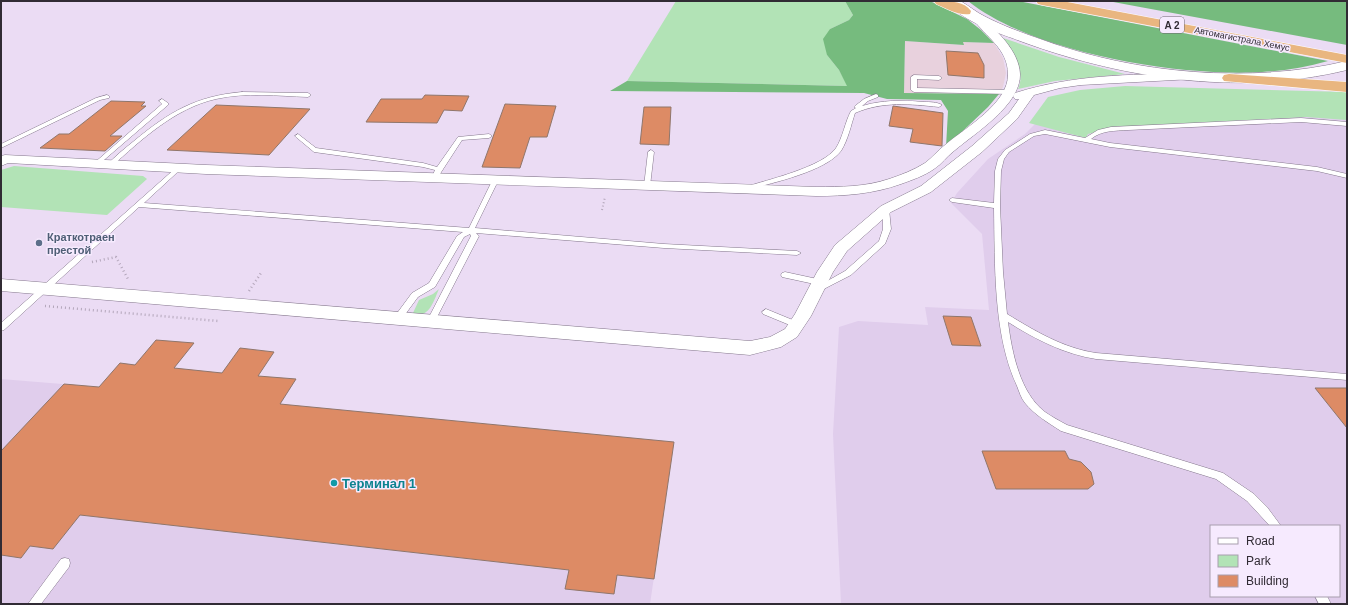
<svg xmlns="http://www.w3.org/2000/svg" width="1348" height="605" viewBox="0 0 1348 605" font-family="Arial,sans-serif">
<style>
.commercial{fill:#e8d1dd}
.built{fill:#e0cdec;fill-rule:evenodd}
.green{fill:#b2e3b6}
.forest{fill:#76bb7e}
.building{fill:#dd8b65;stroke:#8f766b}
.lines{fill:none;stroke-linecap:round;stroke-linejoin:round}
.lane-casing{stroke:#84778c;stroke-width:1}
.street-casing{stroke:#84778c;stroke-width:1}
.secondary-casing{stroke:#84778c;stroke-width:1}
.highway-casing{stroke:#fff;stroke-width:1}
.path-far1{stroke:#b3a6ba;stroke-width:2;stroke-dasharray:1 2.5;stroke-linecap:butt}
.path{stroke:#b3a6ba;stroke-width:2.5;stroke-dasharray:1 3;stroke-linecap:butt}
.lane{fill:#fff;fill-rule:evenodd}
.street{fill:#fff;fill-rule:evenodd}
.secondary{fill:#fff;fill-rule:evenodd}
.highway{fill:#e9b680;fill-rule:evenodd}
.service-dot{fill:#5c6f8a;stroke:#f6eafe;stroke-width:1.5}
.culture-dot{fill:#0f9aa8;stroke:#f6eafe;stroke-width:1.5}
.labels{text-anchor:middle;stroke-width:3;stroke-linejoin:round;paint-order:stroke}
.far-street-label{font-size:9px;fill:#312b34;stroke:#f6eafe}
.shield{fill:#f6eafe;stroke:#6c6471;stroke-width:1}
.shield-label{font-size:10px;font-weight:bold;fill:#312b34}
.service-label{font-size:11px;font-weight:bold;fill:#4e5e75;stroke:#f6eafe;text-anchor:start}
.near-culture-label{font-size:13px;font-weight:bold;fill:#0d838f;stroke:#f6eafe;text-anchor:start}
</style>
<rect width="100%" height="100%" fill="#ebdcf4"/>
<path class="commercial" d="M905,41L963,45V42L994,43L1003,58L1006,73L1003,87L999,94L904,93Z"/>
<g class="built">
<path d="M1057,102L1347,104V604H841L833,434L839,327L858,321L928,325L925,307L989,310L982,234L951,203L957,193L988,159L1025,134ZM1211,526H1339V596H1211Z"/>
<path d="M156,340L194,343L174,368L222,373L240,348L274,352L258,376L296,379L281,404L674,442L650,604H1V379L99,387L120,363L135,364Z"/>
</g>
<g class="green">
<path d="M676,1H845L853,15L849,20L830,29L827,55L839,70L848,86L627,81Z"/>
<path d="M1003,38L1059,57L1125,74L1055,81L1018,89C1026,72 1013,51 1003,38Z"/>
<path d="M1125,86L1347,92V120L1306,117L1119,127L1088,134L1086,138L1029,123L1048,97L1080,90Z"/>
<path d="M14,166L143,176L147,179L107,215L1,207V170Z"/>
<path d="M439,289C434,300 429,320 413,313L419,300L433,294Z"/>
</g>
<g class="forest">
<path d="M845,1H930L967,19L981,30L994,43L963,42L964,45L905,41L904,93L999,94L988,107L946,147L948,111L941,100L887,99L864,93L610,91L627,81L847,86L839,70L827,55L823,39L830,29L849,20L853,15Z"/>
<path d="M968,1H1018L1328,61C1306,67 1285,71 1262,72C1180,77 1033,53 968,1Z"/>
<path d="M1108,1H1347V45L1140,7Z"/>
</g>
<g class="building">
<path d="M946,51L978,53L984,65V78L948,75Z"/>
<path d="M425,95L469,96L462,111L444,110L437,123L366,122L381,99H422Z"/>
<path d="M111,101L145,102L141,106H146L110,136H122L105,151L40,148L59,134H69Z"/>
<path d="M505,104L556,106L547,137H530L520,168L482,167Z"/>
<path d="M216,105L310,109L269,155L167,150Z"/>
<path d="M893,106L943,113L942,146L910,142L913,129L889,126Z"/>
<path d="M644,107H671L669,145L640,144Z"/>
<path d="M943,316L971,317L981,346L952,345Z"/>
<path d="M156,340L194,343L174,368L222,373L240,348L274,352L258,376L296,379L280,404L674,442L654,579L617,575L614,594L565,589L569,570L80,515L53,549L30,546L21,558L1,555V451L64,384L99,387L120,363L135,365Z"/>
<path d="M1315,388H1347V428Z"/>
<path d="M982,451H1065L1069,459L1081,462L1091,472L1094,484L1088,489H996Z"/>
</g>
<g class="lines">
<defs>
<g id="lane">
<path d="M914,75L939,76L942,78L939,80L917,79V88L1010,90L1013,92L1010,94L914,92L911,90V77Z"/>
<path d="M242,92L308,93L311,95L308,97C278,96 246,92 216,99C175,108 141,140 111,167H107L106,166C114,157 124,149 134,141C169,112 196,96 242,92Z"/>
<path d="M876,94L878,95V97L868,101L862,106C882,100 902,100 924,102C930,102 937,102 942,105L939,107C910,104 883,101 855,113C851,125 848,140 841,151C826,171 773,183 749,189H745V187C767,180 823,167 836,148C843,137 845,122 851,111L856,108L854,107L855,106L864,99Z"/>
<path d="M107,95L109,96V98L100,100L1,148V144L96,98Z"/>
<path d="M162,99L168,103V105L97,166H93V164L162,104L159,101Z"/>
<path d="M1301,118L1347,122V126L1301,122L1128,130C1115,131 1102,130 1091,139L1110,143L1317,167L1347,174V178L1317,171L1110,147L1045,134L1034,136L1009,152L1004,159L1001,171L1000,206L1003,272L1007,314C1035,331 1063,348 1096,353L1347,374V380L1096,359C1064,354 1035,339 1008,322C1012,353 1020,393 1045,412C1052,417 1060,421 1067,425L1223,473L1254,494L1267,507L1281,526H1270L1247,501L1216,479L1061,431C1047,422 1035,415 1025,403C1021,398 1019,391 1017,386C993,335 995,264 994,208L952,202L949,200L952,198L994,203L995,171L998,159L1005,150L1030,134L1045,130L1085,138L1098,130L1111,127Z"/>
<path d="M298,134L316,148L423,163L437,167L458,137L489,134L492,136L489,138L462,140L438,177L435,179L432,177L435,170L423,167L314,152L296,137L295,136Z"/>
<path d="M651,150L654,152L650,186L647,188L644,186L648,152Z"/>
<path d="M180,165L183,167L182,168L144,203L469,228L493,179L496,177L499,179L475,228L664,244L797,251L801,253L797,255L664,248L476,233L479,236L435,321L431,324L427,321L471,236L470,234L464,237L435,287L418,297L401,320H395L394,318L395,316L412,293L429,283L457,236L463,232L139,207L4,330L1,331V323L178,166Z"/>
<path d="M886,207L889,209L891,229L885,244L851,275L818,292L814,289L821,284L819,285L782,277L781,275L782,273L785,272L822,280L823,282L822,284L845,271L879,241L883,229V209Z"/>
<path d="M766,309L800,323L801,325L797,328L763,314L762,312Z"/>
<path d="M65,558L69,559L70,563L69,567L41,604H28L61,559Z"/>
<path d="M1315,596H1327L1331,604H1319Z"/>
</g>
<g id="street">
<path d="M978,16L982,17C997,31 1019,51 1020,74C1021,105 975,133 954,151C947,156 942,164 934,169C924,176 912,180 901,184C873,194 845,196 816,196L206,174L8,163L1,166V156L5,155L206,165L816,187C841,187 865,187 889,179C901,175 914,170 925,163C932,158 938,150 945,145C965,128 1009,103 1008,74C1008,49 986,37 973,19Z"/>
<path d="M1189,74L1193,75L1195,77L1193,79L1081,85L1060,88L1034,95L1017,119L982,152L931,192L891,212L847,251L833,272L811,316L797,337L781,347L750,355L1,291V279L750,341L770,337L785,329L795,314L817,272L835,245L881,206L921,186L972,146L1009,113L1019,99H1015L1013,96L1015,93C1072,75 1129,74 1189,74Z"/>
</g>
<path id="secondary" d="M947,1C951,1 958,0 962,2C969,6 976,12 984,16C1003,26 1023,33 1043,40C1136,74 1251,84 1347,61V70C1236,97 1117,78 1012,38C992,31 959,19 947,1Z"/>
<g id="highway">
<path d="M934,1C945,1 964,0 971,11L970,14C959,16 945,8 936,4Z"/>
<path d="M1036,1H1062L1347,55V63L1042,5L1038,4Z"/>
<path d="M1229,74L1347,82V92L1224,81L1222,78L1224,75Z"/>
</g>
</defs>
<use href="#lane" class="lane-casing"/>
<use href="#street" class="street-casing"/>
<use href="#secondary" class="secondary-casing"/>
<use href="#highway" class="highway-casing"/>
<path class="path-far1" d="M602,210L605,197"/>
<g class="path">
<path d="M92,262L116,257L129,281"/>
<path d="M249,291L261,273"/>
<path d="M45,306L218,321"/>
</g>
<use href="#lane" class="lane"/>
<use href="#street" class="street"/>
<use href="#secondary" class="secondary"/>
<use href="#highway" class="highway"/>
</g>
<circle class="service-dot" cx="39" cy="243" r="4"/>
<circle class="culture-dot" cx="334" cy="483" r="4"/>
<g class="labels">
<g class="far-street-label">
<text transform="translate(1242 39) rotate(11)" y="3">Автомагистрала Хемус</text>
</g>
<rect class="shield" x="1160" y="17" width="24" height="16" rx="3"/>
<g class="shield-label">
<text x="1172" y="29">A 2</text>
</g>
<g class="service-label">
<text x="47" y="241">Краткотраен<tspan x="47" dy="13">престой</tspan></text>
</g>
<g class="near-culture-label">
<text x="342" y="488">Терминал 1</text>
</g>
</g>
<rect width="1348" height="605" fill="none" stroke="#312b34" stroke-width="4"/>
<rect x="1210" y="525" width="130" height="72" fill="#f6eafe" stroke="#a79ead"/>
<rect x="1218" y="538" width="20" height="6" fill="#ffffff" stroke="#a79ead"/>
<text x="1246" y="545" font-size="12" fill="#312b34">Road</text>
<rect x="1218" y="555" width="20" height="12" fill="#b2e3b6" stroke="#a79ead"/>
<text x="1246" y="565" font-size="12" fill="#312b34">Park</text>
<rect x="1218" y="575" width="20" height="12" fill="#dd8b65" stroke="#a79ead"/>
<text x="1246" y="585" font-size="12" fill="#312b34">Building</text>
</svg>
